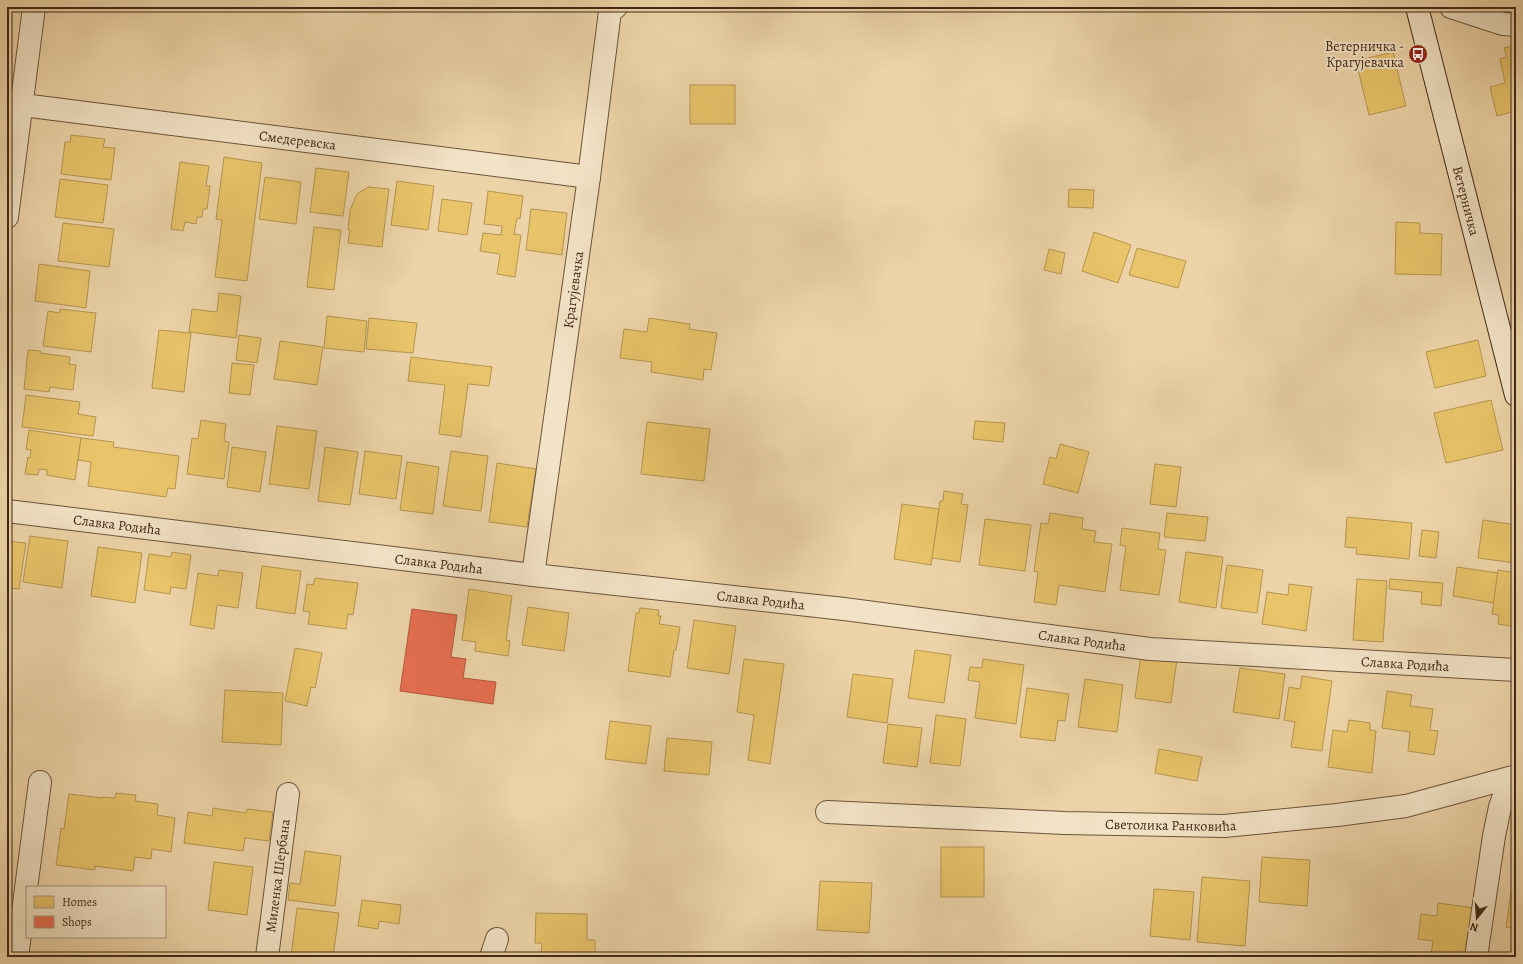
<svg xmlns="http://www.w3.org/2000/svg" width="1523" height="964" viewBox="0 0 1523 964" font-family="Alegreya,serif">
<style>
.homes{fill:#e9c46a;stroke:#b69650}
.shops{fill:#e76f51;stroke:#b55a3f}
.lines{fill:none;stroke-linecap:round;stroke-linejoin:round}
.street-casing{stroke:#6b543a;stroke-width:24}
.secondary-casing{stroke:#402915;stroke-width:24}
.street{stroke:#f3e3c6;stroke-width:22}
.secondary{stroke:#f3e3c6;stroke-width:22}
.labels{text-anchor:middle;stroke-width:4;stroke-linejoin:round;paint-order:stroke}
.poi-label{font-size:14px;fill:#402915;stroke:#f3e3c6;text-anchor:end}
.street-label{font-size:14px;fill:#402915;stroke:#f3e3c6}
</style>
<rect width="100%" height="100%" fill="#edd4a8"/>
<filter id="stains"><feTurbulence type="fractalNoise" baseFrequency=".005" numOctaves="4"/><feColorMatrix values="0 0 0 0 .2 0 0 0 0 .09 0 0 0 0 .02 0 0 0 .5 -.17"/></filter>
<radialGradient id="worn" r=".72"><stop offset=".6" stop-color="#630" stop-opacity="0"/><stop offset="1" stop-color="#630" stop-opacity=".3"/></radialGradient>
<g class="homes">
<path d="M1516,45V111L1497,116L1490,87L1505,83L1500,59L1507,57L1504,48Z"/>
<path d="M1393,52L1406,106L1369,115L1356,61Z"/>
<rect x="690" y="85" width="45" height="39"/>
<path d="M71,135L105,139L103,147L115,148L111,180L61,174L65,142H70Z"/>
<path d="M224,157L262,163L247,281L215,277L222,220L216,219Z"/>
<path d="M180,162L209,166L206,186H210L207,209H203L202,217H197L196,224L185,222L183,231L171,229Z"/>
<path d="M316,168L349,172L343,216L310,212Z"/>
<path d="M265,177L301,182L296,224L259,219Z"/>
<path d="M60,179L108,185L103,223L55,217Z"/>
<path d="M397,181L434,186L428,230L391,225Z"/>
<path d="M368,187L389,189L382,247L348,243L350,230H348L350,210L357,194Z"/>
<path d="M1069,189L1094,190L1093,208L1068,207Z"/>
<path d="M488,191L523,196L520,219L517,218L514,234L521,235L515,277L497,274L500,254L480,251L483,233L501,235L502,226L484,224Z"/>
<path d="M442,199L472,203L467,235L438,231Z"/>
<path d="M531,209L567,213L562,255L526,250Z"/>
<path d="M1396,222L1420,223V233L1442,234L1441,275L1395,274Z"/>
<path d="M63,223L114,229L109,267L58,261Z"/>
<path d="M314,227L341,230L334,290L307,287Z"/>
<path d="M1094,232L1131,245L1118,283L1082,271Z"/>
<path d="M1137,248L1186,261L1178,288L1129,275Z"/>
<path d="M1049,249L1065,253L1061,274L1044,270Z"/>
<path d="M39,264L90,271L86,308L35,301Z"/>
<path d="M219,293L241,296L236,338L189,332L192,309L217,312Z"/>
<path d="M60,309L96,313L91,352L43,346L48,311L60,313Z"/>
<path d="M327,316L367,321L364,352L324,348Z"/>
<path d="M369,318L417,323L413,353L366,349Z"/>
<path d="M649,318L690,324L689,329L717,333L711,370L704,369L703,380L651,372L652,362L620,358L624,329L647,332Z"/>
<path d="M159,330L191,333L184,392L152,388Z"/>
<path d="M239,335L261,338L257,363L236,360Z"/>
<path d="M1478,340L1486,376L1435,388L1426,352Z"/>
<path d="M280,341L323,347L317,385L274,379Z"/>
<path d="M28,350L41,351L40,353L70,357L69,364L76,365L73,390L50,387L49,392L24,389Z"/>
<path d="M411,357L492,367L489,386L468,384L461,437L439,434L445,385L408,381Z"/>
<path d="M232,363L254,365L250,395L229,393Z"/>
<path d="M26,395L80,402L78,414L96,417L93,436L22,427Z"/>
<path d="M1491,400L1503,450L1446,463L1434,413Z"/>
<path d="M201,420L226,424L224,441L229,442L224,479L187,474L192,438L198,439Z"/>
<path d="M975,421L1005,423L1003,442L973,439Z"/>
<path d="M647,422L710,429L704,481L641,474Z"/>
<path d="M277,426L317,431L309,489L269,484Z"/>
<path d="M29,430L81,438L75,480L47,475V470L39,469L38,475L25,474L28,457L30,458L31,450L26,449Z"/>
<path d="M81,438L114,442L113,447L179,456L175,489L168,488L166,497L88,486L91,462L78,460Z"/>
<path d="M1060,444L1089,452L1078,493L1043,484L1050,457L1056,459Z"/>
<path d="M232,447L266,452L260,492L227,487Z"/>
<path d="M325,447L358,452L350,505L318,501Z"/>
<path d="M365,451L402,456L396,499L359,494Z"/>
<path d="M451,451L488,456L481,511L443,506Z"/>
<path d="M407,462L439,467L433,514L400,510Z"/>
<path d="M497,463L536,469L527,527L489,522Z"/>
<path d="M1155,464L1181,467L1176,507L1150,504Z"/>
<path d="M944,491L963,494L961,504L968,505L960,562L932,558L940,501H943Z"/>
<path d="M902,504L939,509L931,565L894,559Z"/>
<path d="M1050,513L1083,518L1082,529L1096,531L1094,542L1112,544L1105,592L1059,585L1056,605L1034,602L1038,572L1034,571L1041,523L1048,524Z"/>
<path d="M1167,513L1208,517L1205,541L1164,537Z"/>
<path d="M1347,517L1412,523L1409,559L1356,554L1357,548L1345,547Z"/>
<path d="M985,519L1031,525L1025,571L979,565Z"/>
<path d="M1483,520L1516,525L1515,563L1478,558Z"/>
<path d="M1122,528L1160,533L1158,549L1166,550L1159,595L1120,590L1126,546L1120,545Z"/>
<path d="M1422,530L1439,532L1436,558L1419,556Z"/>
<path d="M30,536L68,541L62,588L23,582Z"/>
<path d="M7,541L26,543L19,589L7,588Z"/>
<path d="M98,547L142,553L135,603L91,596Z"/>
<path d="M172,552L191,555L186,589L171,587L170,594L144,590L149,554L171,557Z"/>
<path d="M1186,552L1223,557L1216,608L1179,602Z"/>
<path d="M1227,565L1263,570L1257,613L1221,608Z"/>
<path d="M262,566L301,571L295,614L256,608Z"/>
<path d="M1457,567L1498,573L1494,603L1453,596Z"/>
<path d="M219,570L243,573L238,608L217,605L214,629L190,625L198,573L218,576Z"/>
<path d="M1498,570L1516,573V627L1498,624L1499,615L1492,614Z"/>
<path d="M315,578L358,583L353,615L348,614L346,629L308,624L310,612L303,611L307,584L313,585Z"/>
<path d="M1357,579L1387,581L1383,642L1353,640Z"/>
<path d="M1390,579L1443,583L1441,606L1421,604L1422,592L1389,589Z"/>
<path d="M1289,584L1312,587L1306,631L1262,624L1267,592L1288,595Z"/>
<path d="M469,589L512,596L506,640L510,641L508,656L475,651L476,642L462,640Z"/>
<path d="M528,607L569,613L564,651L522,645Z"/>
<path d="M640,608L659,610L658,616H661L659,624L680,627L676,650H674L670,677L628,671L636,613H639Z"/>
<path d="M694,620L736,626L729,674L687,668Z"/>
<path d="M295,648L322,653L315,688L311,687L307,706L285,701Z"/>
<path d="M915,650L951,655L944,703L908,698Z"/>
<path d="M1141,654L1177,659L1171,703L1135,698Z"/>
<path d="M744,659L784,664L770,764L748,760L754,715L737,712Z"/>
<path d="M983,659L1024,665L1016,724L975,718L980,682L968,680L970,667L982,668Z"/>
<path d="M1240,668L1285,674L1279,719L1233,712Z"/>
<path d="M853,674L893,679L887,723L847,717Z"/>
<path d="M1302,676L1332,681L1322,751L1291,747L1295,722L1284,720L1289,687L1300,689Z"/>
<path d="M1085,679L1123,685L1117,732L1078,727Z"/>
<path d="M1027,688L1069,694L1065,721L1058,720L1055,741L1020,737Z"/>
<path d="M225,690L283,693L281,745L222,742Z"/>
<path d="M1387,691L1412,695L1410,706L1433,709L1430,730L1438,731L1434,755L1408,751L1410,732L1382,728Z"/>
<path d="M936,715L966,719L960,766L930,763Z"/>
<path d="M1349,720L1370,723V730L1376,731L1372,773L1328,767L1333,730L1347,732Z"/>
<path d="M610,721L651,726L646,764L605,759Z"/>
<path d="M888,724L922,728L917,767L883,763Z"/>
<path d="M667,738L712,742L709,775L664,771Z"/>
<path d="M1159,749L1202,757L1197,781L1155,773Z"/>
<path d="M116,793L136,795L135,801L158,804L157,815L175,818L171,852L152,849L151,859L135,857L133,871L95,866V870L56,865L61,828L64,829L69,794L102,798V797L115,798Z"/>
<path d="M213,808L246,813L247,809L273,812L269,841L245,838L243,851L184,843L188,812L212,816Z"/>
<rect x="941" y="847" width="43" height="50"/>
<path d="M305,851L341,856L335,906L288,900L290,883L300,884Z"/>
<path d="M1262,857L1310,860L1307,906L1259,902Z"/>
<path d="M214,862L253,867L247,915L208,910Z"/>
<path d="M1202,877L1250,881L1245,946L1197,942Z"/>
<path d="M1513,878L1516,879V929L1506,927Z"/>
<path d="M820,881L872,883L869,933L817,930Z"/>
<path d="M1154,889L1194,892L1190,940L1150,936Z"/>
<path d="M362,900L401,905L399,924L379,921L378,929L358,926Z"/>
<path d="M1438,903L1474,908L1467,957H1444L1431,955L1433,941L1418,939L1421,914L1437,916Z"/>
<path d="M297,908L339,913L333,957H291Z"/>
<path d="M536,913L587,914V940H595V956L541,954L542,943H535Z"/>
<path d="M660,953L681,957H659Z"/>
</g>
<path class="shops" d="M412,609L457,615L451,657L466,659L463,678L496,682L493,704L400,691Z"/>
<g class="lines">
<defs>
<g id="street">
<path d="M1451,7L1503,24L1516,25"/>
<path id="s1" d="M7,103L589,177"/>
<path d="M7,217L34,7"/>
<path id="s2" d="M7,511L533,575L844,609L1150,649L1516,670"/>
<path id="s3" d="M533,575L589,177L610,11L616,7"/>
<path id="s4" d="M827,812L1065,823L1224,826L1337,815L1406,806L1516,776"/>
<path d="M17,957L40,782"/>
<path id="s5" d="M267,957L288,794"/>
<path d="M491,957L497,939"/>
<path d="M1476,957L1494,836L1500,807L1510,779"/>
</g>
<g id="secondary">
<path id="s6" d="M1417,7L1516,395"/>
</g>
</defs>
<use href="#street" class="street-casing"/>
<use href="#secondary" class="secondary-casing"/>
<use href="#street" class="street"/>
<use href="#secondary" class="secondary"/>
</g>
<defs>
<symbol id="bus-disc" viewBox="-11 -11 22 22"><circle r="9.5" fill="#8f2418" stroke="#f3e3c6"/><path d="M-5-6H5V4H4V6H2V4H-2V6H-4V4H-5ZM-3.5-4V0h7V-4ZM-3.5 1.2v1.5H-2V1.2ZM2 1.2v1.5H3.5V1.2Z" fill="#fff"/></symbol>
</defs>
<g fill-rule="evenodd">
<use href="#bus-disc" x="1407" y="43" width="22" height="22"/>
</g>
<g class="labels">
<g class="poi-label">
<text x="1404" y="51">Ветерничка -<tspan x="1404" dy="16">Крагујевачка</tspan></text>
</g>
<g class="street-label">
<text dy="5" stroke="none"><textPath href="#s1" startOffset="293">Смедеревска</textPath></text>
<text dy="5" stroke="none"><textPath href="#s6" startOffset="200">Ветерничка</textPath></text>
<text dy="5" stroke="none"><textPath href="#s3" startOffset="288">Крагујевачка</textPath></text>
<text dy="5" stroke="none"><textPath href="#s2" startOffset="111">Славка Родића</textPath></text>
<text dy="5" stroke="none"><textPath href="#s2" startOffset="435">Славка Родића</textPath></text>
<text dy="5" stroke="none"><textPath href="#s2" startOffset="759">Славка Родића</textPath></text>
<text dy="5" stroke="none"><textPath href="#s2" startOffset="1083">Славка Родића</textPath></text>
<text dy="5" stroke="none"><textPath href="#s2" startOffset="1407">Славка Родића</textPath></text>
<text dy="5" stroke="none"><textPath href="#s4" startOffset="344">Светолика Ранковића</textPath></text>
<text dy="5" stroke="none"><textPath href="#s5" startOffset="82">Миленка Шербана</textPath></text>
</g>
</g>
<rect width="1523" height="964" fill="none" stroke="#edd4a8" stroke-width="24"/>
<rect x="8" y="8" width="1507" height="948" fill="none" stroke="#402915" stroke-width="2"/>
<rect x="12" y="12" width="1499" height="940" fill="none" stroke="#402915"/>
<rect x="26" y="886" width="140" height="52" fill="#f3e3c6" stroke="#ab997f"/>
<rect x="34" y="896" width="20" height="12" fill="#e9c46a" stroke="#ab997f"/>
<text x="62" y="906" font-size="12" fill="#402915">Homes</text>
<rect x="34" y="916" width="20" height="12" fill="#e76f51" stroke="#ab997f"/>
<text x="62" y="926" font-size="12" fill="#402915">Shops</text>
<g transform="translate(1477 918) rotate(197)" stroke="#f3e3c6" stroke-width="3" paint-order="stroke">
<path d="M0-3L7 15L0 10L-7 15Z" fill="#402915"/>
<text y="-6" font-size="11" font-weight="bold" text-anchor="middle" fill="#402915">N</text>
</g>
<rect width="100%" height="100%" filter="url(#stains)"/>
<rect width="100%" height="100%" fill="url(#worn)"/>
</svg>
